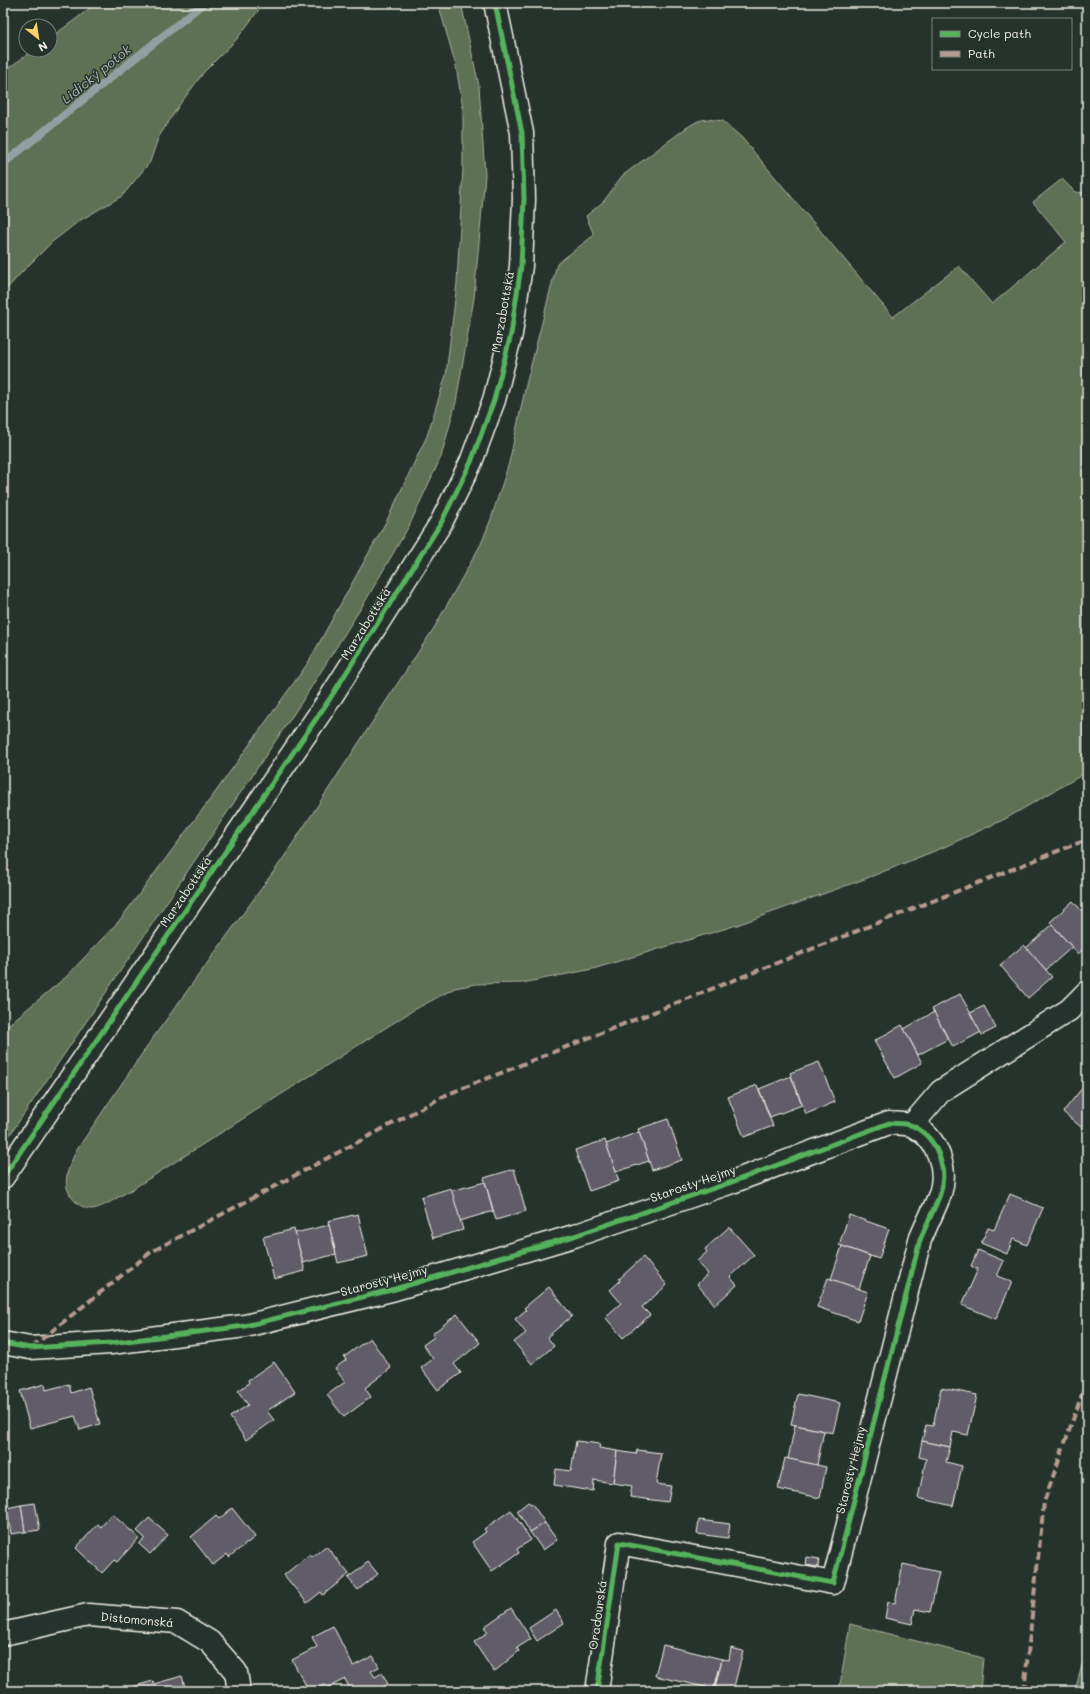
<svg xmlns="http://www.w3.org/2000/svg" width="1090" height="1694" viewBox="0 0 1090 1694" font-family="Mali,sans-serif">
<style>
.green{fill:#5d7154;stroke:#a8b19e}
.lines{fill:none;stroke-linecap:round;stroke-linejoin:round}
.stream{stroke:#91a1a3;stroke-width:8}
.building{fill:#605d69;stroke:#f4f1e8}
.minor-casing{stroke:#f4f1e8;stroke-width:25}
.minor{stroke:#26332d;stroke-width:22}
.quiet{stroke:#b69a8f;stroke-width:4;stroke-dasharray:8 4;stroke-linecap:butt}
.cycleway-casing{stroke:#26332d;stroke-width:8}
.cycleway{stroke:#56b35d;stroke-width:5}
.labels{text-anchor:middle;stroke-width:3;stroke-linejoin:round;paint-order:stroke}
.street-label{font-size:12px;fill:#f4f1e8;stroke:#26332d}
.water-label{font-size:13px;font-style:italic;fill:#b2bbba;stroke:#26332d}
</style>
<rect width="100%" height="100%" fill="#26332d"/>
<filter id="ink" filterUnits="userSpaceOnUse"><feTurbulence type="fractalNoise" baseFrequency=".025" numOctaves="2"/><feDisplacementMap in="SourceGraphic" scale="8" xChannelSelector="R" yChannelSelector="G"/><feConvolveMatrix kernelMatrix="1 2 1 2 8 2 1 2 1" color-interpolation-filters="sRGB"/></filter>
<g filter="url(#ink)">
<g class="green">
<path d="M96,3H264L236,40L204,72L180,104L158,138L150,162L122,196L79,221L52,242L22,272L3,293V72L34,50H50V38L76,19Z"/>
<path d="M438,3H461L479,86L485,175L474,298L456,402L441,457L409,526L366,600L303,700L3,1145V1029L66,977L119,921L217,790L308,663L387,520L427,436L446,375L457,283L463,168V109L456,66Z"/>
<path d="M707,119L723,121L742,138L893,317L959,266L992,304L1066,242L1033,202L1062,179L1075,192L1087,193V772L1005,819L942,848L870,877L737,925L593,969L522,983L476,984L455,988L412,1011L131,1190C121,1195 103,1208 92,1209C86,1209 80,1206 76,1202C59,1186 68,1169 76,1151L150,1042L282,860L434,628L481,544L491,519L509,463L526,385L557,264L594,235L586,216L604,201L622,176L686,128L698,121Z"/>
<path d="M850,1624L983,1658L980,1691H839Z"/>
<path d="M1087,1655V1691H1075L1082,1665Z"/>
</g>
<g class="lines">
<path class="stream" d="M3,164L204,3"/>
</g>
<g class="building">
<path d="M1073,901L1087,917V946L1078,954L1050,922Z"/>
<path d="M1052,925L1072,947L1046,970L1026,948Z"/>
<path d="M1024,945L1052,977L1028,998L1000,965Z"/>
<path d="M960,994L981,1032L953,1047L932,1009Z"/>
<path d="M984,1006L996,1028L982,1035L970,1013Z"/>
<path d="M934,1012L948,1039L918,1055L904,1029Z"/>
<path d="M902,1025L922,1063L895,1078L874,1041Z"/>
<path d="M819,1062L835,1102L806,1114L790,1073Z"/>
<path d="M1087,1071V1080L1083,1076Z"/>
<path d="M791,1076L802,1105L770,1117L759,1089Z"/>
<path d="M1087,1082V1132L1063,1112Z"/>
<path d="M757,1085L773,1126L744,1137L728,1097Z"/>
<path d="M668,1119L682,1160L652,1170L638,1129Z"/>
<path d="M639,1132L649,1161L616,1172L606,1144Z"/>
<path d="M605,1140L619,1181L589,1191L575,1150Z"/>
<path d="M514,1169L526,1211L496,1220L484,1178Z"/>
<path d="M485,1182L493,1211L460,1221L451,1191Z"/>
<path d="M451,1188L463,1230L433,1238L421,1197Z"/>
<path d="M1010,1194L1043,1208L1027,1245L1013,1239L1007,1254L981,1243L988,1228L994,1230Z"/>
<path d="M358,1214L368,1256L338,1263L328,1221Z"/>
<path d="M849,1215L889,1229L879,1259L839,1245Z"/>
<path d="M329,1225L336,1254L303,1263L295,1233Z"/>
<path d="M729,1227L754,1255L730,1277L737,1285L715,1305L697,1284L708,1274L697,1261L707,1252L705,1249Z"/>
<path d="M294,1229L305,1271L274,1279L263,1237Z"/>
<path d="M842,1246L870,1256L859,1289L831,1279Z"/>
<path d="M978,1250L1004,1261L997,1276L1012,1282L996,1319L962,1305L978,1269L971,1266Z"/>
<path d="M643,1257L667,1285L642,1307L650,1315L623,1338L605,1317L621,1303L610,1290L620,1281L619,1279Z"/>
<path d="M828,1278L868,1292L858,1321L817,1307Z"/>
<path d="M549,1287L572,1316L547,1337L554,1346L532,1364L514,1342L526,1333L515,1319L526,1310L524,1308Z"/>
<path d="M457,1314L480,1343L454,1364L461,1373L438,1390L421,1368L433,1359L423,1345L434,1337L432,1334Z"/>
<path d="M370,1338L391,1368L365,1388L371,1397L344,1417L327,1395L345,1382L335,1368L346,1360L344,1357Z"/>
<path d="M274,1362L295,1392L267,1411L274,1420L246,1440L230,1417L248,1405L238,1391L249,1383L248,1380Z"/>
<path d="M45,1384L46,1390L69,1384L71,1393L89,1387L100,1424L80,1430L75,1416L30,1428L20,1391Z"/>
<path d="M941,1388L977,1395L968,1435L953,1432L950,1447L922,1441L926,1425L933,1426Z"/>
<path d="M798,1394L840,1403L833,1433L791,1424Z"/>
<path d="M795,1425L824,1431L817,1465L788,1459Z"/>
<path d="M576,1441L600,1444L599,1448L617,1451L613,1483L594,1480L593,1491L554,1485L556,1469L571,1471Z"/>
<path d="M922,1441L950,1447L946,1462L962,1466L953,1506L918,1498L926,1459L919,1457Z"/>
<path d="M637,1450L661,1453L656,1484L671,1486L668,1502L630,1497L632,1486L613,1483L617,1451L636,1454Z"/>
<path d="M785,1458L826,1467L820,1498L778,1489Z"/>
<path d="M528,1502L533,1505L545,1523L530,1532L517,1511Z"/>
<path d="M35,1503L40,1530L25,1532L21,1505Z"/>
<path d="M21,1505L25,1532L11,1534L7,1508Z"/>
<path d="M232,1508L255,1537L229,1557L227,1554L213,1565L191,1537L216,1516L219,1519Z"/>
<path d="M511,1510L531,1540L517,1549L519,1553L492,1571L472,1542L486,1532L484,1529Z"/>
<path d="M112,1514L139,1538L117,1562L114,1560L102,1573L76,1548L98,1524L101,1527Z"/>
<path d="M149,1518L168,1535L150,1554L139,1544L145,1538L137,1531Z"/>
<path d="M699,1520L730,1524L728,1538L697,1534Z"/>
<path d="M545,1523L557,1540L543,1550L530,1532Z"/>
<path d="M326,1546L349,1574L323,1595L321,1592L307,1603L284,1575L310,1554L312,1557Z"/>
<path d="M807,1557L819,1559L818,1567L806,1565Z"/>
<path d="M368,1562L378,1574L358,1590L348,1578Z"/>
<path d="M903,1564L939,1572L930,1612L915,1609L912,1624L885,1618L888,1602L895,1603Z"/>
<path d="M511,1608L531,1639L517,1648L519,1651L494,1672L474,1642L488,1632L484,1627Z"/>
<path d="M556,1610L564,1623L537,1641L529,1628Z"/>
<path d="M333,1626L353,1666L373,1656L379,1667L371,1671L375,1677L382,1673L388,1684L375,1691H351L345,1679L327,1688L325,1685L313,1691H309L292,1660L317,1647L312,1637Z"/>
<path d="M663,1645L722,1659L714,1689L655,1676Z"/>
<path d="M731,1648L743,1651L733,1691L715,1688L722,1659L729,1660Z"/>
<path d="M182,1676L186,1691H133L132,1687L153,1681L154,1684Z"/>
</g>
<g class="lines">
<defs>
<g id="minor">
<path d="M912,1125L941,1091L1069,1010L1087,992"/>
<path d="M3,1177L329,700L441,523L471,462L494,400L511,334L521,266L524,199L522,133L495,3"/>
<path d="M3,1343L30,1348L111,1343L245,1326L395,1289L574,1236L732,1182L889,1123C896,1124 907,1123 913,1126C938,1138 948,1169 940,1194C934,1210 926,1225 920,1240L833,1583L619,1543L597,1691"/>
<path d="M3,1634L88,1615L177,1622L210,1642L236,1672L239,1691"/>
</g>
</defs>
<use href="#minor" class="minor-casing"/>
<use href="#minor" class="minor"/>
<g class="quiet">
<path d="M32,1347L151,1252L448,1094L1078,843L1087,841"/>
<path d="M1024,1691L1044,1502L1087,1380"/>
</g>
<defs>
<g id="cycleway">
<path d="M3,1177L329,700L441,523L471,462L494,400L511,334L521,266L524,199L522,133L495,3"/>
<path d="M3,1343L30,1348L111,1343L245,1326L395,1289L574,1236L732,1182L889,1123C896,1124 907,1123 913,1126C938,1138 948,1169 940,1194C934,1210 926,1225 920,1240L833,1583L619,1543L597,1691"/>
</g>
</defs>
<use href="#cycleway" class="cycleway-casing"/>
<use href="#cycleway" class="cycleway"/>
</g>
</g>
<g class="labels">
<g class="street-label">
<text transform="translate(503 312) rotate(-80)" y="4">Marzabottská</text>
<text transform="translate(366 624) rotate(-58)" y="4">Marzabottská</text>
<text transform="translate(186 892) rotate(-56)" y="4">Marzabottská</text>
<text transform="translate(693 1184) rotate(-19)" y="4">Starosty Hejmy</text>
<text transform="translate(384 1281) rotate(-15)" y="4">Starosty Hejmy</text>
<text transform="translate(851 1470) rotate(-76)" y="4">Starosty Hejmy</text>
<text transform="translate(598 1615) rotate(-82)" y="4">Oradourská</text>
<text transform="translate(137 1620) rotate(5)" y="4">Distomonská</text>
</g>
<g class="water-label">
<text transform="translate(96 74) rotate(-39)" y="5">Lidický potok</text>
</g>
</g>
<rect width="1090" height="1694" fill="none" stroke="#26332d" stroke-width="16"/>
<rect x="8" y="8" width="1074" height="1678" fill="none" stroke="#f4f1e8" stroke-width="1.5" filter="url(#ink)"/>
<rect x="932" y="18" width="140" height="52" fill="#26332d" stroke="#787f78"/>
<rect x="940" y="31" width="20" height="6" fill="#56b35d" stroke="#787f78"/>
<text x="968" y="38" font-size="12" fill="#f4f1e8">Cycle path</text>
<rect x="940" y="51" width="20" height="6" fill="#b69a8f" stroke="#787f78"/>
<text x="968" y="58" font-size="12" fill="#f4f1e8">Path</text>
<g transform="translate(38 38) rotate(150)"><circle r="19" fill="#26332d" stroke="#787f78"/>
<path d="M0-3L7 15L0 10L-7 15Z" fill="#ffd166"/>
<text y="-6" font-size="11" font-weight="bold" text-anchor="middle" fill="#f4f1e8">N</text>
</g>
</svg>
